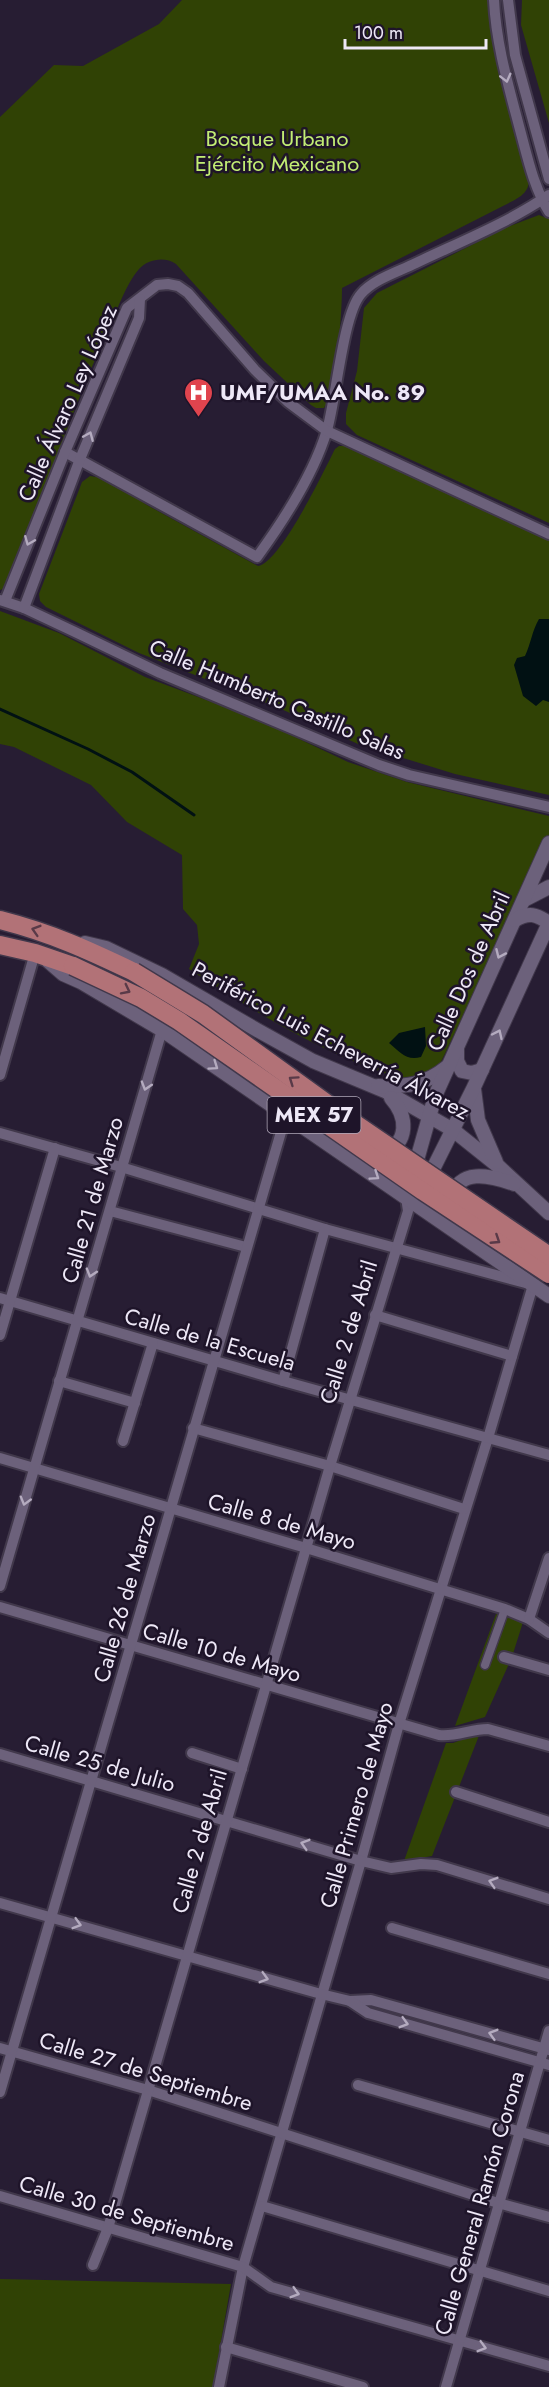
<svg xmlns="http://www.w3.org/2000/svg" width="549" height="2387" viewBox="0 0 549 2387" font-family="Jost,sans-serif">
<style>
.green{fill:#304205}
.water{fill:#011113}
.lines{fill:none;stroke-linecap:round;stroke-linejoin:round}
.stream{stroke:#011113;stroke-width:3}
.pedestrian-casing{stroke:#41384b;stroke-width:11}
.minor-casing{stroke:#41384b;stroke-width:14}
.tertiary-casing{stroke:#41384b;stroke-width:16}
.trunk-casing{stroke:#41384b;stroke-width:21}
.pedestrian{stroke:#6c617b;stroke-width:8}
.minor{stroke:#6c617b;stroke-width:10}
.tertiary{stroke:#6c617b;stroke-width:14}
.trunk{stroke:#b27277;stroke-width:18}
.trunk-bridge-casing{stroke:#41384b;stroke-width:21;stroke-linecap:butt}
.trunk-bridge{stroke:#b27277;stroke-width:18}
.oneway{stroke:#b4abbf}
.oneway2{stroke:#593a48}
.labels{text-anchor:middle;stroke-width:5;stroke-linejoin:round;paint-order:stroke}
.shield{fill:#1e1429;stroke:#b0a8b9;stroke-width:1.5}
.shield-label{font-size:21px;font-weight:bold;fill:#eee8f7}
.park-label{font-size:22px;fill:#c2ed74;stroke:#1e1429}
.poi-label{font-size:22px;font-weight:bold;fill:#eee8f7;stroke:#1e1429;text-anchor:start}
.street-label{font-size:22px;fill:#eee8f7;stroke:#1e1429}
</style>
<rect width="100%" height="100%" fill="#271d33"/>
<g class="green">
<path d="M182,0H489L490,27L498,68L529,175C531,194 518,198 503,206L342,288C342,309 337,395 324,408H316L311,405L264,361L176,264C165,256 148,259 139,269C126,284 118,308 110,326C72,408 44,494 12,578L6,588L0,590V117L54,65L83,66L159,24Z"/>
<path d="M522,0H549V123L521,25Z"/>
<path d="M539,215L549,219V523L357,435L346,424V413L357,371L364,308L377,293L507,227Z"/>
<path d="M339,446H345L379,461L549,540V795L455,774L358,744L279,708L139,653L46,607L40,601L39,594L82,482L90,476L108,479L147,505L258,566C280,563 324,471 335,449Z"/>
<path d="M0,611L59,633L145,677L259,720L348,762L407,782L549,816V863L538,861L438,1068L408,1081C329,1057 257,1014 189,969L199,944L197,925L183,909L182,855L127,822L91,785L14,747L0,744Z"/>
<path d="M496,1614L523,1622L512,1657L485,1717L455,1726Z"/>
<path d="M480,1733L432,1856L404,1861L446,1743H453Z"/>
<path d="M0,2279L231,2284L213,2387H0Z"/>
</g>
<g class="water">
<path d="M539,619H549V702L543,700L536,706L523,696L514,665L517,658L525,656C531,643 532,631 539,619Z"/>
<path d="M425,1027L426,1046L421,1057C406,1061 400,1052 389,1043L399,1033Z"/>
</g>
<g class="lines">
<path class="stream" d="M0,709L88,749L132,772L194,815"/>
<defs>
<path id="pedestrian" d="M485,1665L505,1609"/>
<g id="minor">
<path d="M494,0C496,43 508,84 519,126C527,155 533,186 549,212"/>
<path d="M508,0L515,55L549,179"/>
<path d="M65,452L257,557C284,520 314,474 327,430C336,400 343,314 361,294C374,279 398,272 416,263C460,242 508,223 549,195"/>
<path d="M0,600L24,608L75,632L160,673L379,765L409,775L549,807"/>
<path d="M5,601L65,452L127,308L157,285L168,284L178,286L188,293L255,370L288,402L327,431L549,534"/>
<path d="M24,608L80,459L139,318L140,299"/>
<path d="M0,1075L35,953"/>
<path d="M0,1133L121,1167L325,1229L533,1285L488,1438L399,1724L361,1861L282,2132L243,2267L219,2387"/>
<path d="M110,1211L246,1247"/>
<path d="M0,1298L283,1381L549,1455"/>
<path d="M375,1315L512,1356"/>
<path d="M0,1335L55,1148"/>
<path d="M59,1381L135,1403"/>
<path d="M283,1381L325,1229"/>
<path d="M193,1428L330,1466L464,1509"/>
<path d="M123,1441L153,1343"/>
<path d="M0,1458L306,1548L505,1609L529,1619L549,1633"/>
<path d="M0,1586L162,1030"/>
<path d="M0,1607L439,1735C456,1737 471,1729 488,1729L549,1746"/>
<path d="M529,1619L549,1558"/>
<path d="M504,1657L549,1670"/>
<path d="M192,1753L242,1769"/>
<path d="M0,1754L361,1861L391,1868L421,1864L437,1865L549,1899"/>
<path d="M456,1792L549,1822"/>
<path d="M0,1903L321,1994L350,2001L371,2000L549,2050"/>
<path d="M392,1928L549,1974"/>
<path d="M350,2001L368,2013L549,2065"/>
<path d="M0,2048L148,2090L498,2203L549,2217"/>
<path d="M358,2085L549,2140"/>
<path d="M0,2092L286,1115"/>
<path d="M0,2196L243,2267L271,2287L549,2366"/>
<path d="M262,2206L549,2291"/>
<path d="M93,2265L108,2228L330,1466L408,1211L406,1197"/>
<path d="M226,2347L363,2387"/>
<path d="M446,2387L549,2031"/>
</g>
<g id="tertiary">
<path d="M524,900L549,887"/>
<path d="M85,943L106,948L162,975L257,1030L313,1061L385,1091L453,1130L498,1166L549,1213"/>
<path d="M48,961L63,974L81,982L162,1030L549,1296"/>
<path d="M457,1049V1061L462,1071L472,1073L482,1070"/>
<path d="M378,1086C406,1087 425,1085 447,1067"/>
<path d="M474,1089L478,1120L496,1162"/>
<path d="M384,1153C409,1142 408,1117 391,1098"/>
<path d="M413,1174L435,1096L549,843"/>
<path d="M426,1183L474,1087L549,923C536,914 529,912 515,920"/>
<path d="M453,1201C455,1166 492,1176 514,1184"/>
</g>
<g id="trunk">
<path d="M0,920C51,933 88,950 134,972"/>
<path d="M0,945L35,953L73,966"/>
</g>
</defs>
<use href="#pedestrian" class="pedestrian-casing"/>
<use href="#minor" class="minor-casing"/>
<use href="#tertiary" class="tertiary-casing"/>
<use href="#trunk" class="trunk-casing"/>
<use href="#pedestrian" class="pedestrian"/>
<use href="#minor" class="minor"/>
<use href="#tertiary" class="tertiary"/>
<use href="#trunk" class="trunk"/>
<defs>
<g id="trunk-bridge">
<path d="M73,966L141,998L179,1021L423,1191L549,1274"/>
<path d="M134,972L203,1014L351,1121L549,1256"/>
</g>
</defs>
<use href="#trunk-bridge" class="trunk-bridge-casing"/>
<use href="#trunk-bridge" class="trunk-bridge"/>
</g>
<defs><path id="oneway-chevron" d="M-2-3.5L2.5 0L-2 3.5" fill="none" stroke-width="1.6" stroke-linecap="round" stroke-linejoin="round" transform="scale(1.5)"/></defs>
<g class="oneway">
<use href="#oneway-chevron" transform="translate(506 78) rotate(76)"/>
<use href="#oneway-chevron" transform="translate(89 436) rotate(-67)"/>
<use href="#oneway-chevron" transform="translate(29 541) rotate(112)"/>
<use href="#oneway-chevron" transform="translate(500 954) rotate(114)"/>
<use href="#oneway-chevron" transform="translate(498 1034) rotate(-65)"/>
<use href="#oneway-chevron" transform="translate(214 1066) rotate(35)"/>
<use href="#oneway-chevron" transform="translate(146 1086) rotate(107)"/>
<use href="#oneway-chevron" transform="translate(375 1176) rotate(34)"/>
<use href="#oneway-chevron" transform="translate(91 1273) rotate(107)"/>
<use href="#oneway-chevron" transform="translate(25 1501) rotate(106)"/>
<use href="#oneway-chevron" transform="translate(305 1844) rotate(-163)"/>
<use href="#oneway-chevron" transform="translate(493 1882) rotate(-163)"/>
<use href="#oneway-chevron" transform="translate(77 1924) rotate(16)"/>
<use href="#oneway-chevron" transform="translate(264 1978) rotate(16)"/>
<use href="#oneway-chevron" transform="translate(404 2023) rotate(16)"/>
<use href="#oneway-chevron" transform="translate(493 2034) rotate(-164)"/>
<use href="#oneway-chevron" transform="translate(295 2293) rotate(16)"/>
<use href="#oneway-chevron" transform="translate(482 2347) rotate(16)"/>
</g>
<g class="oneway2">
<use href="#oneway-chevron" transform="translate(36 930) rotate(-163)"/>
<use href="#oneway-chevron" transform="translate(126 990) rotate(27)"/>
<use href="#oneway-chevron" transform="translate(293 1080) rotate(-145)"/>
<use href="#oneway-chevron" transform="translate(496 1240) rotate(33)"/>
</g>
<defs>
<symbol id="hospital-pin" viewBox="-11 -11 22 30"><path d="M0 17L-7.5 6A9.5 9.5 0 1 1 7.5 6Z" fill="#e0444e" stroke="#1e1429"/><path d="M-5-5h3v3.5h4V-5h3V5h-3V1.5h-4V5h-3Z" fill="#fff"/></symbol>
</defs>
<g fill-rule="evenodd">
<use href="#hospital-pin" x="182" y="376" width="33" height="45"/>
</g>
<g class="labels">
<rect class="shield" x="267.5" y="1097" width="93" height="36" rx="4.5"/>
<g class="shield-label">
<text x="314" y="1122">MEX 57</text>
</g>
<g class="park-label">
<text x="277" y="146">Bosque Urbano<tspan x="277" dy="25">Ejército Mexicano</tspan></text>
</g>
<g class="poi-label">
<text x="220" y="400">UMF/UMAA No. 89</text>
</g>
<g class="street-label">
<text transform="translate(67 403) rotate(-66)" y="8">Calle Álvaro Ley López</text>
<text transform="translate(277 699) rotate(23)" y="8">Calle Humberto Castillo Salas</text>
<text transform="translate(468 971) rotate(-66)" y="8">Calle Dos de Abril</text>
<text transform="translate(331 1040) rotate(28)" y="8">Periférico Luis Echeverría Álvarez</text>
<text transform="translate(92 1200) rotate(-74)" y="8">Calle 21 de Marzo</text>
<text transform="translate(348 1332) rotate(-73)" y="8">Calle 2 de Abril</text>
<text transform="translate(210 1339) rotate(16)" y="8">Calle de la Escuela</text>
<text transform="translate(282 1521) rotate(16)" y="8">Calle 8 de Mayo</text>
<text transform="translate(124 1598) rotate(-74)" y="8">Calle 26 de Marzo</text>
<text transform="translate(222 1652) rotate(16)" y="8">Calle 10 de Mayo</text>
<text transform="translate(100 1763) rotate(16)" y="8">Calle 25 de Julio</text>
<text transform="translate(356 1805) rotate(-74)" y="8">Calle Primero de Mayo</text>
<text transform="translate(199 1841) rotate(-74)" y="8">Calle 2 de Abril</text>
<text transform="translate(146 2071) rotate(17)" y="8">Calle 27 de Septiembre</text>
<text transform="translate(479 2203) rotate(-74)" y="8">Calle General Ramón Corona</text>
<text transform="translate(127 2213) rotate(16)" y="8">Calle 30 de Septiembre</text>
</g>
</g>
<path d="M345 39v9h141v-9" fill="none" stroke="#eee8f7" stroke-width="3"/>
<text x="354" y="39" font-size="18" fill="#eee8f7" stroke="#1e1429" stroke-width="4.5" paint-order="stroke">100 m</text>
</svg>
